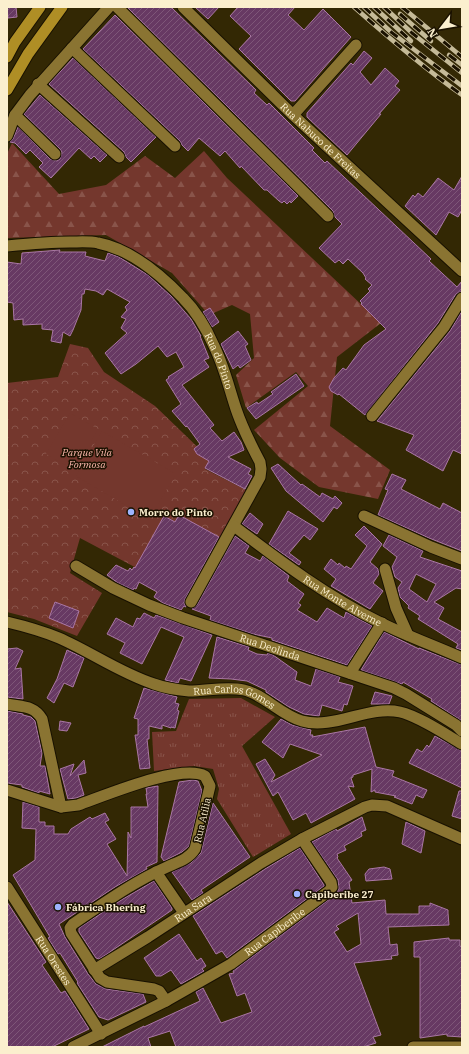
<svg xmlns="http://www.w3.org/2000/svg" width="469" height="1054" viewBox="0 0 469 1054" font-family="'IBM Plex Serif',serif">
<style>
.grass{fill:url(#grass-tufts)}
.forest{fill:url(#forest-firs)}
.park{fill:url(#park-crowns)}
.pitch{fill:#74372d}
.building{fill:url(#building-hatch);stroke:#aa77a5;fill-rule:evenodd}
.lines{fill:none;stroke-linecap:round;stroke-linejoin:round}
.minor-casing{stroke:#181101;stroke-width:13}
.tertiary-casing{stroke:#181101;stroke-width:13}
.primary-casing{stroke:#181101;stroke-width:13}
.minor{stroke:#8a7432;stroke-width:11}
.tertiary{stroke:#8a7432;stroke-width:11}
.primary{stroke:#af8e25;stroke-width:11}
.rail-casing{stroke:#c5ba98;stroke-width:4.5}
.rail{stroke:#1a1100;stroke-width:3;stroke-dasharray:9;stroke-linecap:butt}
.poi-dot{fill:#9db4fd;stroke:#1a1100;stroke-width:1.5}
.labels{text-anchor:middle;stroke-width:3;stroke-linejoin:round;paint-order:stroke}
.street-label{font-size:10px;fill:#fbefce;stroke:#1a1100}
.park-label{font-size:10px;font-style:italic;fill:#fdb8ac;stroke:#1a1100}
.poi-label{font-size:10px;font-weight:bold;fill:#fbefce;stroke:#1a1100;text-anchor:start}
</style>
<defs>
<pattern id="grass-tufts" width="24" height="20" patternUnits="userSpaceOnUse"><rect width="24" height="20" fill="#74372d"/><path d="M3 7l-1-3M5 7V3M7 7l1-3M15 17l-1-3M17 17v-4M19 17l1-3" fill="none" stroke="#89544a"/></pattern>
<pattern id="forest-firs" width="22" height="20" patternUnits="userSpaceOnUse"><rect width="22" height="20" fill="#74372d"/><path d="M5 1l3.5 6h-7zM16 11l3.5 6h-7z" fill="#89544a"/></pattern>
<pattern id="park-crowns" width="20" height="18" patternUnits="userSpaceOnUse"><rect width="20" height="18" fill="#74372d"/><path d="M2 6a3 3 0 1 1 6 0M12 15a3 3 0 1 1 6 0" fill="none" stroke="#89544a"/></pattern>
<pattern id="building-hatch" width="6" height="6" patternUnits="userSpaceOnUse"><rect width="6" height="6" fill="#673963"/><path d="M-1 1l2-2M0 6l6-6M5 7l2-2" fill="none" stroke="#7e5678"/></pattern>
</defs>
<rect width="100%" height="100%" fill="#332804"/>
<path class="grass" d="M241,698L275,717L242,746L291,834L253,857L217,799L219,789L213,769L194,766L154,771L152,732L176,731L189,699Z"/>
<path class="forest" d="M12,143L59,194L106,185L145,156L175,178L204,151L227,178L381,323L337,357L330,426L390,470L378,499L319,487L280,458L254,430L308,386L296,372L246,408L236,375L254,358L250,314L232,305L209,315L172,273L106,235L7,238V154Z"/>
<path class="park" d="M70,344L88,348L104,372L155,406L210,459L205,469L250,492L223,540L180,519L146,573L80,538L70,573L102,593L77,636L34,619L7,612V383L58,377Z"/>
<g class="pitch">
<path d="M70,413L98,429L74,470L46,454Z"/>
<path d="M102,431L176,474L149,519L76,476Z"/>
</g>
<g class="building">
<path d="M7,7H16L17,17L8,18Z"/>
<path d="M127,7H171L256,90L254,93L267,105L269,103L314,148L312,150L325,163L327,161L431,259L429,261L457,287L462,281V291L456,294L438,323L365,415L339,394L338,395L331,391L329,387L334,378L343,368L346,370L364,345L386,329L361,304L362,303L360,301L370,291L368,289L372,285L365,279L366,278L363,273L348,259L343,264L339,260L335,263L319,248L342,224L335,217L333,211Z"/>
<path d="M195,7H219L208,19Z"/>
<path d="M238,7H295L288,15L304,30L323,9L351,37L295,101H291L239,49L251,36L230,16Z"/>
<path d="M115,15L298,196L291,203L290,201L287,204L284,201L282,203L279,201L267,190H264L241,166L240,168L225,151L220,156L199,138L188,151L182,145L180,141L83,49Z"/>
<path d="M364,51L372,58L360,72L371,85L385,68L399,81L395,86L400,90L379,114H381L347,155L307,117V113L351,63L353,65Z"/>
<path d="M73,58L156,137L131,162L126,157L124,152L49,84Z"/>
<path d="M40,95L107,155L100,162L94,156L91,159L79,148L51,178L39,167L43,163L30,150L26,154L15,143L10,142L13,139L18,127L50,159L57,161L60,159L62,152L60,149L24,114Z"/>
<path d="M462,176V210L458,217L449,212L436,235L405,206L413,195L415,197L418,193L423,197L438,178L454,190Z"/>
<path d="M60,250L59,252H86L85,256L105,261L108,253L119,257L148,275L171,296L191,319L201,336H200L209,358L204,360L209,367L182,385L214,425L210,428L222,441L234,432L241,442L244,450L228,457L251,469L248,474L252,476L245,489L205,468L209,461L197,454L194,449L200,444L187,426L186,427L172,411L181,404L166,380L169,378L168,377L184,367L176,352L167,357L158,346L136,364L121,374L105,353L127,333L121,328L126,319L121,317L127,310L125,307L130,302L107,289L103,295L96,291L85,289L84,294H82L81,310L73,330L70,336L63,332L61,343L51,341L53,330L42,329V324L23,325V319L14,320L13,303L7,302V262L21,264L22,253Z"/>
<path d="M210,308L219,322L212,327L203,312Z"/>
<path d="M462,311V454L453,450L443,471L406,450L414,435L377,421L450,331Z"/>
<path d="M238,331L248,344L245,346L251,360L240,368L238,365L233,369L221,344Z"/>
<path d="M296,374L304,386L256,419L247,408L257,402L258,404L273,394L271,392Z"/>
<path d="M278,464L301,485L302,484L320,497L322,493L333,499L335,496L342,503L337,509L334,507L323,522L286,491L271,468Z"/>
<path d="M392,474L406,480L401,489L440,509L443,503L462,513V551L429,538L378,515L388,490L385,489Z"/>
<path d="M288,511L318,529L310,540L304,535L289,553L301,562L299,565L269,544Z"/>
<path d="M250,513L263,524L257,534L242,524Z"/>
<path d="M179,515L219,537L185,599L184,603L186,607L184,606L181,610L163,603L154,597L157,592L139,582L136,589L134,588L133,590L118,583L107,575L116,565L128,571L130,568L132,570L134,567L135,568L164,516L175,522Z"/>
<path d="M364,526L382,544L370,562L378,569L379,574L373,583L383,591L370,609L331,586L336,579L324,569L331,559L338,565L339,563L345,568L346,566L351,569L367,546L355,535Z"/>
<path d="M389,535L423,551L420,557L462,571V589L456,588L434,602L444,608L438,619L462,632V650L456,648L458,644L418,619L420,616L408,608L409,606L400,597L398,588L402,582L395,577L392,567L397,557L383,546ZM416,574L436,584L427,602L409,589Z"/>
<path d="M235,536L249,546L245,553L260,561L263,556L289,576L287,581L304,594L298,603L301,605L297,610L317,622L327,608L344,618L346,612L372,626L347,665L272,640V638L253,634L210,620L211,616L192,609L197,605Z"/>
<path d="M55,602L79,611L73,628L49,618Z"/>
<path d="M144,613L154,618L156,615L212,635L191,681L180,678L178,683L165,680L184,637L161,627L142,664L120,653L125,643L107,634L116,618L133,627L137,618L140,619Z"/>
<path d="M384,632L419,649V648L462,665V721L431,701L432,699L403,682L402,684L361,670Z"/>
<path d="M217,637L249,647L248,650L257,654L267,655L268,653L273,655L297,672L295,680L311,686L316,669L340,677L338,682L353,686L347,705L344,704L342,711L322,705L319,716L304,714L289,707L266,692V690L247,681L231,679L209,678Z"/>
<path d="M17,648L23,651L15,669L21,668L23,699L7,697V649Z"/>
<path d="M67,650L84,658L73,687L64,683L54,703L47,698L57,679Z"/>
<path d="M144,688L177,697L175,703L179,704L177,710L179,711L175,728L171,727V728L162,725V729L149,726V739H147L150,768L140,769L135,735H138V719L134,718Z"/>
<path d="M375,692L392,696L389,704H371Z"/>
<path d="M7,711L23,714V715L31,717L35,721L42,753L40,766H45L50,794L39,791V793L22,787V785L7,783Z"/>
<path d="M281,719L292,725L311,730L310,735H313L312,737L365,727L376,767L394,771L392,776L427,790L423,798L416,795L412,804L394,797L396,796L375,792V790L371,792L372,769L353,775V777L351,778L354,787L348,786L355,799L311,823L306,813L293,820L278,792L273,796L256,764L265,759L275,775L271,782L322,755L290,744L283,758L262,742Z"/>
<path d="M60,721L71,723L67,731L59,730Z"/>
<path d="M435,736L462,751V788L409,763L417,749L422,752L427,745L429,747Z"/>
<path d="M84,760L86,773L78,775L84,795L76,798L68,799L60,769L74,764L70,776Z"/>
<path d="M193,780L198,781L202,791L189,846L182,852L164,861L161,857L179,782Z"/>
<path d="M158,786L157,862L146,867L147,869L115,887L59,924L65,937L88,974L96,984L106,989L143,994L146,1002L108,1020L99,1017L77,983L78,982L60,953L58,954L48,938L50,937L13,875L35,860L36,829L22,828L23,802L39,807V822H45V826H54V834H68L71,829L90,817L92,819L105,813L109,820L105,822L116,839L107,844L127,876L128,832L131,838V807H148L146,794H147L146,788Z"/>
<path d="M459,791H462V819L452,816Z"/>
<path d="M213,803L250,857L201,890L203,893L192,900L172,872L191,863L201,853Z"/>
<path d="M362,817L366,830L361,832L362,836L344,846L346,850L337,854L338,857L337,858L352,880L349,882L352,903L385,900L386,914H419V906H430V903L448,910V913L449,925L388,927L390,945L397,944L398,955L391,956L392,959L354,963L381,1035L373,1037L376,1043L363,1047H176L170,1031L148,1038L151,1047H102L144,1026V1027L200,1001L196,992L203,988L221,1023L252,1012L245,993L237,996L229,974L234,973L233,971L335,895L339,889L338,880L312,842L336,829L337,831ZM358,913L361,944L347,952L334,932L339,929L336,926Z"/>
<path d="M406,822L425,831L421,853L402,844Z"/>
<path d="M300,848L324,885V886L227,958L222,951L216,954L193,916L265,869Z"/>
<path d="M384,867L390,869L392,879L366,881L365,874L369,869Z"/>
<path d="M154,881L172,908V910L107,954L99,959L96,958L79,932V928L123,899Z"/>
<path d="M7,902L46,962L42,965L61,993L65,991L89,1029L52,1047H7Z"/>
<path d="M179,934L197,961L201,958L206,966L202,969L204,971L181,984L171,970L161,976H156L144,958Z"/>
<path d="M449,938V940H460V946L462,947V1037L447,1036V1034L420,1038V957H414V942Z"/>
</g>
<g class="lines">
<defs>
<g id="minor">
<path d="M117,7L328,216"/>
<path id="s1" d="M183,7L293,115L462,271"/>
<path d="M72,48L175,146"/>
<path d="M38,84L119,157"/>
<path d="M15,115L55,154"/>
<path d="M293,115L356,45"/>
<path d="M7,136L15,115L30,95L109,7"/>
<path id="s2" d="M7,246C28,244 49,242 70,242C79,242 89,241 98,243C130,249 161,275 183,298C196,311 207,330 214,346C224,366 229,388 236,409C242,427 251,445 260,462L261,469L260,477L191,602"/>
<path d="M372,416L444,327L462,298"/>
<path d="M364,516L431,547L462,559"/>
<path id="s3" d="M234,526C281,562 328,597 381,623C407,636 435,646 462,658"/>
<path id="s4" d="M76,566L113,588L149,605L183,618L394,688L406,694L456,725L462,731"/>
<path d="M385,569L396,608L408,635"/>
<path id="s5" d="M7,622C24,626 42,631 59,638C91,652 120,673 154,684C165,688 178,690 189,691C207,691 226,686 244,690C263,694 282,716 302,721C334,730 368,705 400,712C418,716 445,734 462,744"/>
<path d="M350,673L382,623"/>
<path d="M7,704C21,707 34,705 42,719L61,807"/>
<path d="M7,790L61,807L78,805C104,796 181,763 205,776L210,786L195,849C189,859 178,862 167,867C133,882 104,903 73,924L70,928L71,933L100,978L107,982L154,989L159,991L166,1001"/>
<path d="M156,872L184,913"/>
<path id="s6" d="M7,887L101,1034"/>
<path id="s7" d="M94,970L148,937L261,863L302,839L365,807L372,805L387,806L462,839"/>
<path id="s8" d="M73,1047L166,1001L231,964L329,891L332,887L331,882L302,839"/>
</g>
<path id="tertiary" d="M413,1047H462"/>
<g id="primary">
<path d="M7,57L15,42L40,7"/>
<path d="M7,90L28,54L62,7"/>
</g>
</defs>
<use href="#minor" class="minor-casing"/>
<use href="#tertiary" class="tertiary-casing"/>
<use href="#primary" class="primary-casing"/>
<use href="#minor" class="minor"/>
<use href="#tertiary" class="tertiary"/>
<use href="#primary" class="primary"/>
<defs>
<g id="rail">
<path d="M354,7C389,38 424,68 462,95"/>
<path d="M364,7L391,32L462,86"/>
<path d="M374,7L411,41"/>
<path d="M384,7L412,33L462,73"/>
<path d="M402,7L462,57"/>
<path d="M400,14L431,41"/>
<path d="M449,55L462,65"/>
</g>
</defs>
<use href="#rail" class="rail-casing"/>
<use href="#rail" class="rail"/>
</g>
<g class="poi-dot">
<circle cx="131" cy="512" r="4"/>
<circle cx="297" cy="894" r="4"/>
<circle cx="58" cy="907" r="4"/>
</g>
<g class="labels">
<g class="street-label">
<text dy="4" stroke="none"><textPath href="#s1" startOffset="192">Rua Nabuco de Freitas</textPath></text>
<text dy="4" stroke="none"><textPath href="#s2" startOffset="267">Rua do Pinto</textPath></text>
<text dy="4" stroke="none"><textPath href="#s3" startOffset="132">Rua Monte Alverne</textPath></text>
<text dy="4" stroke="none"><textPath href="#s4" startOffset="211">Rua Deolinda</textPath></text>
<text dy="4" stroke="none"><textPath href="#s5" startOffset="243">Rua Carlos Gomes</textPath></text>
<text transform="translate(202 820) rotate(-77)" y="4">Rua Atília</text>
<text dy="4" stroke="none"><textPath href="#s7" startOffset="117">Rua Sara</textPath></text>
<text dy="4" stroke="none"><textPath href="#s8" startOffset="233">Rua Capiberibe</textPath></text>
<text dy="4" stroke="none"><textPath href="#s6" startOffset="87">Rua Orestes</textPath></text>
</g>
<g class="park-label">
<text x="87" y="456">Parque Vila<tspan x="87" dy="12">Formosa</tspan></text>
</g>
<g class="poi-label">
<text x="139" y="516">Morro do Pinto</text>
<text x="305" y="898">Capiberibe 27</text>
<text x="66" y="911">Fábrica Bhering</text>
</g>
</g>
<rect width="469" height="1054" fill="none" stroke="#fbefce" stroke-width="16"/>
<g transform="translate(441 28) rotate(239)" stroke="#1a1100" stroke-width="3" paint-order="stroke">
<path d="M0-3L7 15L0 10L-7 15Z" fill="#fbefce"/>
<text y="-6" font-size="11" font-weight="bold" text-anchor="middle" fill="#fbefce">N</text>
</g>
</svg>
